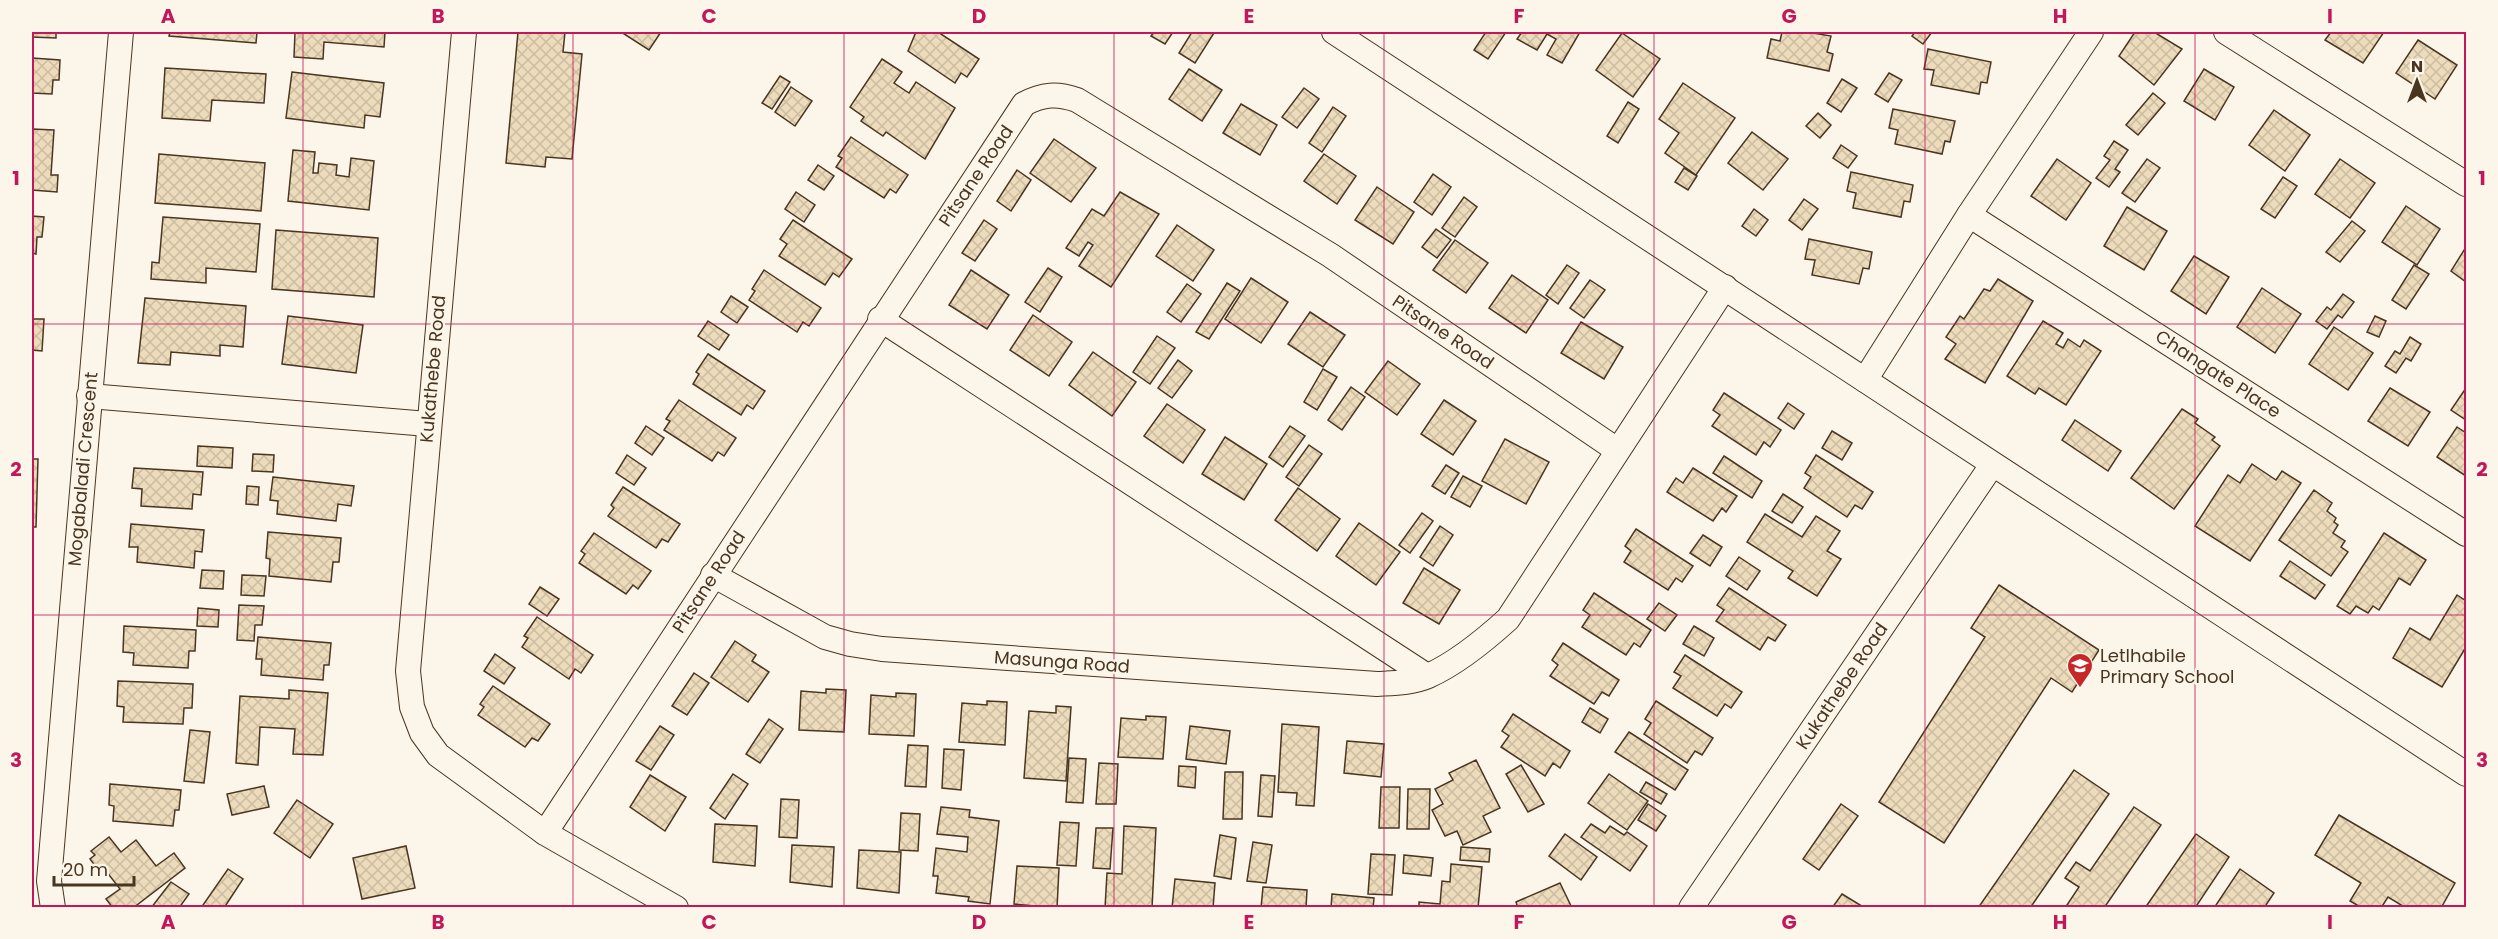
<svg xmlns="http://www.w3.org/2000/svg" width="2498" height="939" viewBox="0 0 2498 939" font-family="Poppins,sans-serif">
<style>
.building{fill:url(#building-cross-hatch);stroke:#4a3520;stroke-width:1.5}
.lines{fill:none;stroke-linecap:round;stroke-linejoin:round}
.minor-casing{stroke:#4a3520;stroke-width:26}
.minor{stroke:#fbf6e9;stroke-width:24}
.grid{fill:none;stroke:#c2185b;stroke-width:1.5;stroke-opacity:0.55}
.labels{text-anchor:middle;stroke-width:4.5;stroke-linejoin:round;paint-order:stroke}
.street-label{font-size:18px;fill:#4a3520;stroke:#fbf6e9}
.poi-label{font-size:18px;fill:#4a3520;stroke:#fbf6e9;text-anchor:start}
.neatline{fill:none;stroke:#c2185b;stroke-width:2}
.grid-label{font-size:20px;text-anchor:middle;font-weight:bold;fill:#c2185b}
</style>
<defs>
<pattern id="building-cross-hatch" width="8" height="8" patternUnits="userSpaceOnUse" patternTransform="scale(1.5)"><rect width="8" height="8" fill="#ecdcbc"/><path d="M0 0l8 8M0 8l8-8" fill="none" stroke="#ccbda1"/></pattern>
</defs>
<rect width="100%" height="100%" fill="#fbf6e9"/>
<g class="building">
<path d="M32,32H56V38L32,37Z"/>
<path d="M170,32H257L256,43L169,36Z"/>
<path d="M295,32H385L384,47L324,42L323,59L294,57Z"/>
<path d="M518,32H565L563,52L582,54L572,159L546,157L545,167L506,163Z"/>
<path d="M621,32H661L649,50Z"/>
<path d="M916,32H938L979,59L967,77L961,73L955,83L908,51Z"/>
<path d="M1154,32H1173L1165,44L1151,36Z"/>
<path d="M1192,32L1214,33L1195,63L1179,53Z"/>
<path d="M1486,32H1506L1488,59L1474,50Z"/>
<path d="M1522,32H1580L1562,63L1547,55L1556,39L1547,34L1537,50L1517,39Z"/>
<path d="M1782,32H1807L1831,36L1827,52L1833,54L1829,71L1767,58L1771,39L1780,41Z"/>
<path d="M1915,32H1932L1923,44L1912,36Z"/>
<path d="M2135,32H2154L2182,49L2154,85L2119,56Z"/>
<path d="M2331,32H2384L2363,63L2325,40Z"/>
<path d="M1622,33L1660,59L1633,97L1596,70Z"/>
<path d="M2418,40L2457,65L2435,99L2396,73Z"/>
<path d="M1928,49L1991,62L1987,83L1981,82L1979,94L1931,85L1934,70L1924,69Z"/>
<path d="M32,58L60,60L59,80H53L52,94L32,93Z"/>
<path d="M882,59L902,72L894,83L909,93L916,82L955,108L925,159L886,132L883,136L861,121L864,117L850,107Z"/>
<path d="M165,68L266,74L264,103L212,100L210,121L162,118Z"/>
<path d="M1189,69L1222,90L1202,121L1169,99Z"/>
<path d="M2204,69L2234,87L2215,120L2184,101Z"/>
<path d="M292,72L384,83L380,117L365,115L364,128L286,118Z"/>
<path d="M1889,73L1902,80L1888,102L1875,94Z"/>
<path d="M780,76L790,82L772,109L762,103Z"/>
<path d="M1842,79L1857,88L1841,112L1827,103Z"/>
<path d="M1683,83L1735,118L1696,175L1665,153L1679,133L1659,119Z"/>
<path d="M791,87L812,101L795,126L775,112Z"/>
<path d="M1304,88L1319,99L1297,128L1282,117Z"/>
<path d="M2153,93L2165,103L2138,135L2126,125Z"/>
<path d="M1628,102L1639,109L1618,143L1607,136Z"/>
<path d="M1241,104L1277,125L1260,155L1223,133Z"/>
<path d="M1333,107L1346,116L1322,152L1309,143Z"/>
<path d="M1893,109L1955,121L1950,142L1945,141L1942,154L1895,144L1898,130L1889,128Z"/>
<path d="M2274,110L2310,135L2285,171L2249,145Z"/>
<path d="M1818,113L1831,125L1820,138L1806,126Z"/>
<path d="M32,129L54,130L51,175H58L57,192L32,190Z"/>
<path d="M1752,132L1788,159L1763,190L1728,163Z"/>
<path d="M851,137L908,175L896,193L890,189L884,198L836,167L842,158L838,156Z"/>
<path d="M1054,139L1096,168L1071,202L1030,173Z"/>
<path d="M2114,141L2128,150L2115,169L2120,172L2109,187L2096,178L2110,160L2104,156Z"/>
<path d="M1841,145L1857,156L1848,168L1833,158Z"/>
<path d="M293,150L315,152L313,173H318L319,163L337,165L336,175L349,177L351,158L374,161L369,210L288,201Z"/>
<path d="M159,154L265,163L261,211L155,203Z"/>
<path d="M1324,154L1356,176L1337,204L1304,181Z"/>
<path d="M2057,159L2091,183L2066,220L2031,196Z"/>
<path d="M2147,159L2160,168L2135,202L2122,193Z"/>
<path d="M2340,159L2375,183L2350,218L2315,194Z"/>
<path d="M818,165L834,176L824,190L808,180Z"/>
<path d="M1684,168L1697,176L1688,190L1675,182Z"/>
<path d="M1017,170L1031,180L1011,211L997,201Z"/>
<path d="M1851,172L1913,185L1910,202L1904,201L1901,217L1853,208L1856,193L1847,191Z"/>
<path d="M1433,174L1451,187L1432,215L1414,202Z"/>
<path d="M2283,177L2297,186L2275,218L2261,209Z"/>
<path d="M1377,187L1414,212L1393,244L1355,220Z"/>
<path d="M796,192L815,205L804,222L785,209Z"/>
<path d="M1120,192L1159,214L1111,287L1079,266L1093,245L1088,242L1079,256L1066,248L1092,209L1104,216Z"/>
<path d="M1464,197L1477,207L1455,237L1442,228Z"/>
<path d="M1804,199L1818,209L1802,230L1789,220Z"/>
<path d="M2406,206L2440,229L2417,265L2382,242Z"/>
<path d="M2127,207L2167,231L2144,270L2104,246Z"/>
<path d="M1754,209L1768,220L1756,236L1742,226Z"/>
<path d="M32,216L44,217L42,237H37L36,254L32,253Z"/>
<path d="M163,217L260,224L256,272L206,268V283L151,279L152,262L159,263Z"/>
<path d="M793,220L852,259L839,277L833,273L825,285L779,256L787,244L780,239Z"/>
<path d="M984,220L997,229L975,261L962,253Z"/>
<path d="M2352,221L2365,231L2340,262L2326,252Z"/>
<path d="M1177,225L1214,250L1193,281L1156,256Z"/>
<path d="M1436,229L1451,240L1437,258L1422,247Z"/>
<path d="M276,230L378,238L374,297L272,289Z"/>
<path d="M1809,239L1872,252L1869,269L1863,268L1859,284L1812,275L1815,260L1805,259Z"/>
<path d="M1455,240L1488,263L1466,293L1433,270Z"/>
<path d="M2466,247V282L2451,271Z"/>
<path d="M2194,256L2229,277L2206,314L2171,291Z"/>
<path d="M1567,265L1579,273L1558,304L1546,295Z"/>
<path d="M2414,265L2429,274L2406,309L2392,300Z"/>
<path d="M1048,268L1062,277L1040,312L1025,302Z"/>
<path d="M764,270L821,308L809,326L803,322L797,332L749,300L755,291L752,289Z"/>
<path d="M971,270L1009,295L987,329L949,305Z"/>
<path d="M1512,275L1548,300L1526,333L1489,308Z"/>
<path d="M1251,278L1288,302L1261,343L1225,319Z"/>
<path d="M1998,279L2033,301L1985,383L1945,359L1956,344L1946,337L1960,316L1964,319L1984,289L1990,291Z"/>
<path d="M1590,280L1605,290L1584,318L1570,308Z"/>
<path d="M1227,283L1240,291L1209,339L1196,332Z"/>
<path d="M1187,284L1201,294L1181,322L1167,312Z"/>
<path d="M2262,288L2301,314L2275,353L2237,327Z"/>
<path d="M2343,294L2354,302L2342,318L2338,315L2327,329L2316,321L2327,307L2331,310Z"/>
<path d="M731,296L748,307L737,323L721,312Z"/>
<path d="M145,298L246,306L243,347L220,345V356L171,352L170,365L138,363Z"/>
<path d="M1310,312L1345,335L1323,367L1288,344Z"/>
<path d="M1033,315L1072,342L1049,376L1010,350Z"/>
<path d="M288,316L363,325L356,373L282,364Z"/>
<path d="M2375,316L2386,321L2379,337L2367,332Z"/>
<path d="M32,319H44L42,351L32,350Z"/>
<path d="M708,321L729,335L719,350L698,336Z"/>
<path d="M2043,321L2063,333L2056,344L2063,348L2068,339L2080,347L2084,340L2101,351L2066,405L2039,388L2035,394L2007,376Z"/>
<path d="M1581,322L1623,347L1604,379L1561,353Z"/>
<path d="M2334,327L2373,353L2348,390L2309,364Z"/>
<path d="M1157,336L1175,348L1150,384L1133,372Z"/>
<path d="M2410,337L2421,344L2411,361L2406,358L2396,373L2385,366L2395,351L2400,354Z"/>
<path d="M1093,352L1136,382L1112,416L1069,385Z"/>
<path d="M708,354L765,391L753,409L747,405L741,415L693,384L699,374L696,372Z"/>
<path d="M1178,360L1192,371L1172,398L1158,388Z"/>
<path d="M1388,361L1420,384L1397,415L1365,392Z"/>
<path d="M1323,369L1337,377L1317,410L1304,402Z"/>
<path d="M1351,387L1365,397L1342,430L1328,420Z"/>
<path d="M2390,388L2430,412L2408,446L2368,421Z"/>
<path d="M2466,388V420L2451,410Z"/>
<path d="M1724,393L1781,430L1770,447L1764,442L1756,455L1712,426L1720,415L1713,410Z"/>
<path d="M679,400L736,438L724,456L718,452L712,461L664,430L670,421L666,419Z"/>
<path d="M1444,400L1476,421L1453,455L1421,434Z"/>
<path d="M1788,403L1804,414L1794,429L1778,418Z"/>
<path d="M1167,404L1205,430L1183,463L1144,436Z"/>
<path d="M2182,409L2198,419L2195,423L2215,437L2212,440L2220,446L2174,509L2131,478Z"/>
<path d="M2075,420L2121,451L2108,471L2062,440Z"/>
<path d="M646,426L664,438L652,455L635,443Z"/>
<path d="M1290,426L1305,436L1283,467L1269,457Z"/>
<path d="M2457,427L2466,433V476L2437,457Z"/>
<path d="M1832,431L1852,443L1842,460L1822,448Z"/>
<path d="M1225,437L1267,464L1244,500L1202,474Z"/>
<path d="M1505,439L1549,462L1526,504L1482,481Z"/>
<path d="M1309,445L1322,454L1299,486L1286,477Z"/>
<path d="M198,446L233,448L232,468L197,466Z"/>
<path d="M253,454L274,455L273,472L252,471Z"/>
<path d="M627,455L646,468L634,485L616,473Z"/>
<path d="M1816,455L1873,492L1862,509L1855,505L1847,517L1804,488L1811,477L1805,473Z"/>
<path d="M1724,456L1762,481L1752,498L1713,473Z"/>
<path d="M32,459H38L36,527H32Z"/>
<path d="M2252,464L2276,480L2282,471L2301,483L2250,561L2195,526L2228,475L2240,483Z"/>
<path d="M1446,465L1459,473L1445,494L1432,486Z"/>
<path d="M134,468L203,472L201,495L193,494L192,509L141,506L142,489L132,488Z"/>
<path d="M1693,468L1737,496L1726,512L1722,508L1713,521L1667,492L1676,478L1683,483Z"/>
<path d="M1463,476L1482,486L1470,507L1451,497Z"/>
<path d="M273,477L354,486L351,506L338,504L336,521L277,514L278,501L270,500Z"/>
<path d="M247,486L259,487L258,505L246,504Z"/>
<path d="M623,487L680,524L668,542L662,539L656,548L608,516L614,508L611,505Z"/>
<path d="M1298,488L1340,519L1317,551L1275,520Z"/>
<path d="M2314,490L2332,503L2327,511L2336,518L2334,522L2338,525L2333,533L2345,541L2341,547L2348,552L2331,576L2279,540Z"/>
<path d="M1783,494L1803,507L1792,523L1772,511Z"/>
<path d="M1422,513L1433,521L1410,553L1399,545Z"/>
<path d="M1765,514L1802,537L1816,516L1840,531L1827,551L1841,559L1817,596L1788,578L1793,571L1747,542Z"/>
<path d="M1359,523L1400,552L1376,585L1336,556Z"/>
<path d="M131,524L204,530L202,552L195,551L194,568L137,562L138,547H129Z"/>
<path d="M1440,526L1453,535L1433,566L1420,557Z"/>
<path d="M1636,529L1693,566L1682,582L1676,578L1668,590L1624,562L1631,551L1625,546Z"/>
<path d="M268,532L341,538L339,562H333L331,582L269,576L270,559L266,558Z"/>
<path d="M594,533L651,571L638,589L633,585L626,594L579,563L585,554L581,551Z"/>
<path d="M2384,533L2426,560L2410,585L2399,578L2379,610L2373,606L2368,613L2356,606L2350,614L2337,606Z"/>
<path d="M1703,535L1722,547L1710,566L1690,553Z"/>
<path d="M1739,557L1760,571L1747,590L1726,576Z"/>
<path d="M2290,561L2325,585L2315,599L2280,576Z"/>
<path d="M1424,568L1460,590L1439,624L1403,603Z"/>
<path d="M202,570L224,571L223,589L200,588Z"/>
<path d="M242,575L266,576L264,596L241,595Z"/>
<path d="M1999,585L2099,650L2072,692L2051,678L1944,843L1879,802L1985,637L1971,628Z"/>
<path d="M540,587L559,599L547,616L529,604Z"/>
<path d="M1729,588L1786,625L1775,641L1768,637L1760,650L1716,621L1724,610L1717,605Z"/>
<path d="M1594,593L1651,630L1640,647L1634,643L1626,655L1582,627L1590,615L1583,610Z"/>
<path d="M2457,595L2466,601V647L2442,687L2393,658L2410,628L2430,640Z"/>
<path d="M1659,603L1677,615L1665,631L1647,619Z"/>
<path d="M239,605L264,606L262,625H255L254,641L237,640Z"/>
<path d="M198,608L219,610L218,627L197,626Z"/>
<path d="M537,617L593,655L581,673L575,669L569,679L522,647L528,638L524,636Z"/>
<path d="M124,626L196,630L195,651H189L188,668L133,665L134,653L123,652Z"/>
<path d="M1694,626L1714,638L1704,656L1683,644Z"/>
<path d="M258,637L331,643L329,665H324L323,680L261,675L262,659H256Z"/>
<path d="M735,641L756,655L752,661L769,672L748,702L711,677Z"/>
<path d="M1563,643L1619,680L1609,696L1602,692L1594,704L1550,676L1558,665L1552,660Z"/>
<path d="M495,654L515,668L504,684L484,671Z"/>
<path d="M1685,655L1742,692L1731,708L1725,704L1717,716L1673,688L1681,676L1674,672Z"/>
<path d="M694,673L709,683L687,715L672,706Z"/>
<path d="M118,681L193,684L192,708H184L183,724L123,722L124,707L117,706Z"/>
<path d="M493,686L550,724L538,741L532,738L525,747L478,715L484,707L480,704Z"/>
<path d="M826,689L846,690L844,732L799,730L801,691L826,693Z"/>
<path d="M289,690L328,693L323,755L293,754L295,729L260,727L258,765L236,763L240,696L289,699Z"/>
<path d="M896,693L916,694L914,736L869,734L871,695L896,697Z"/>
<path d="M987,701L1007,702L1005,745L959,742L962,703L987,705Z"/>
<path d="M1656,701L1713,738L1702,755L1695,751L1687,763L1644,734L1651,723L1645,719Z"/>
<path d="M1056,706L1071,707L1066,781L1024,778L1029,711L1056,713Z"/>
<path d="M1590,708L1608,719L1600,733L1582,722Z"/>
<path d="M1513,714L1570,751L1560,768L1553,763L1545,776L1501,747L1509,736L1502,731Z"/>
<path d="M1146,716L1166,717L1163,759L1118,757L1121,718L1146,720Z"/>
<path d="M769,719L783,729L760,763L746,754Z"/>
<path d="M1282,724L1319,727L1314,806L1296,805L1297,793L1278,792Z"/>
<path d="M660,726L674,735L651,770L636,761Z"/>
<path d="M1190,726L1230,731L1226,764L1186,759Z"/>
<path d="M190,730L210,732L204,783L184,781Z"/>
<path d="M1629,732L1688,770L1675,790L1615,752Z"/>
<path d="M1347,741L1384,744L1381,777L1344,773Z"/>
<path d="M908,745L928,746L926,787L905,786Z"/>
<path d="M944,749L964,750L961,790L942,788Z"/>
<path d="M1069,758L1086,759L1083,803L1066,802Z"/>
<path d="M1476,760L1500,808L1483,816L1491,832L1463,845L1457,831L1445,836L1432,810L1443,804L1435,789L1453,780L1449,773Z"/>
<path d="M1099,763L1118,764L1116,804H1096Z"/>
<path d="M1521,765L1544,804L1528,812L1506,774Z"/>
<path d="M1179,766L1196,767L1195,788L1178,786Z"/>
<path d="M2074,770L2109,794L2030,908H1978Z"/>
<path d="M1225,772H1243L1242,819H1223Z"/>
<path d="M733,774L748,784L725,819L710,808Z"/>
<path d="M1609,774L1648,801L1627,830L1588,803Z"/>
<path d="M650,775L686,797L665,831L630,807Z"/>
<path d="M1261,775L1275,776L1272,817L1258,816Z"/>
<path d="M1646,782L1667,794L1661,804L1640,792Z"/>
<path d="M110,784L181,790L179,810H175L173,826L113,821L114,806L109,805Z"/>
<path d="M264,786L269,807L232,815L227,794Z"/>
<path d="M1381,787H1400L1399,828H1379Z"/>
<path d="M1408,789H1430L1429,829H1407Z"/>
<path d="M781,799L799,800L797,838L779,837Z"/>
<path d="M297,800L333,824L310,858L274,833Z"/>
<path d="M1648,804L1666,816L1656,831L1638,820Z"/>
<path d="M1841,804L1858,816L1819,870L1803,859Z"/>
<path d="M941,807L970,810L969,817L999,821L990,904L968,901L969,897L936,893L938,876H933L936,848L967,852L968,837L937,834Z"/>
<path d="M2134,807L2161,825L2104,908H2065L2079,887L2065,878L2076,862L2090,871Z"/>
<path d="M901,813L920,814L918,851L899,850Z"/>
<path d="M2339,815L2455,883L2441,908H2406L2388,897L2381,908H2362L2350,901L2361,883L2315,855Z"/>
<path d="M1060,822L1079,823L1076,866L1057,865Z"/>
<path d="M715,824L757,826L755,866L713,862Z"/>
<path d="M1591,824L1605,833L1610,826L1624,835L1627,832L1647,846L1630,871L1581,837Z"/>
<path d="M1124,826L1156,828L1152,908H1105L1107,873L1122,874Z"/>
<path d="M1096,828H1113L1110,869L1093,868Z"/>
<path d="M1565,834L1597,857L1581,880L1549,856Z"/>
<path d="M2196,834L2229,857L2195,908H2145Z"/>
<path d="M1220,835L1236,838L1231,879L1214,876Z"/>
<path d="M109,837L121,852L136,840L156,866L174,853L185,868L133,908H113L106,899L120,889L103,867L98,870L90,859L95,855L91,851Z"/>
<path d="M1253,842L1272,845L1266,883L1247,881Z"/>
<path d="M792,845L834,847L832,887L790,882Z"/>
<path d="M406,846L415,888L362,899L353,858Z"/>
<path d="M1461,847L1490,849L1489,862L1460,860Z"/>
<path d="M859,850L901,852L899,893L857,888Z"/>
<path d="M1371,854L1395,855L1392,895L1368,894Z"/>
<path d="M1404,855L1433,858L1431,876L1403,873Z"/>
<path d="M1451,864L1482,867L1478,908H1419V902L1440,904L1442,881L1450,882Z"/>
<path d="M1017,866L1059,868L1057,908L1014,904Z"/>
<path d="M228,869L243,879L224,908H207L203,905Z"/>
<path d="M2240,869L2274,893L2264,908H2214Z"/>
<path d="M1175,879L1215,883L1213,908H1172Z"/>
<path d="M171,882L189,894L179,908H151Z"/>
<path d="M1560,883L1572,908H1518L1516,902Z"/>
<path d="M1263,887L1307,890L1306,908H1261Z"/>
<path d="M1332,894L1374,898L1373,908H1331Z"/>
<path d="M1842,894L1865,908H1832Z"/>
</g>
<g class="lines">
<defs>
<g id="minor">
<path d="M464,32L408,671L412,707L422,733L438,755L545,833L676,908"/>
<path d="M1334,32L2466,774"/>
<path d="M2226,32L2466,184"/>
<path d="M1969,215L2466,534"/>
<path d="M880,319L1427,676"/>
<path d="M1865,380L1969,215L2091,32"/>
<path d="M89,396L428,424"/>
<path d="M713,575L825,637L850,644L882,649L1377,684C1393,683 1412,683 1428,676C1455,664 1486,639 1508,619L1725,287"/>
<path d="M545,833L1024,104C1043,94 1057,93 1077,100L1330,255L1617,450"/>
<path d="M53,908L49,881L121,32"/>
<path d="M1691,908L1992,465"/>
</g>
</defs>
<use href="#minor" class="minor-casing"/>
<use href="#minor" class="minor"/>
</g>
<path class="grid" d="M303,32V908M573,32V908M844,32V908M1114,32V908M1384,32V908M1654,32V908M1925,32V908M2195,32V908M32,324H2466M32,615H2466"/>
<defs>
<symbol id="school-pin" viewBox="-11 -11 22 30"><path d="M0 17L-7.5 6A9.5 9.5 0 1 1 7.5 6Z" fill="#c62828" stroke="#fbf6e9"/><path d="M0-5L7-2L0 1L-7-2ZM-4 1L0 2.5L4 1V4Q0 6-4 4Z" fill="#fff"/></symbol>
</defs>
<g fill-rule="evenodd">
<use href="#school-pin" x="2065" y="651" width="30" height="40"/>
</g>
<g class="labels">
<g class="street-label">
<text transform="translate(976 176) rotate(-56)" y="6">Pitsane Road</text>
<text transform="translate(1443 332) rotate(34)" y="6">Pitsane Road</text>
<text transform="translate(433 369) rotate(-85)" y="6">Kukathebe Road</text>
<text transform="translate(2218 374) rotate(33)" y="6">Changate Place</text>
<text transform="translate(83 469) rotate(-85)" y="6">Mogabaladi Crescent</text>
<text transform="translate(709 582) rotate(-57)" y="6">Pitsane Road</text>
<text transform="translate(1062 662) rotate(4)" y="6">Masunga Road</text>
<text transform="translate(1842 686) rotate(-56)" y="6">Kukathebe Road</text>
</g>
<g class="poi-label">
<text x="2100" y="662">Letlhabile<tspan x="2100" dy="21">Primary School</tspan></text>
</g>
</g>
<rect width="2498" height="939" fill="none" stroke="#fbf6e9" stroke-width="66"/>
<g transform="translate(2417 81)" stroke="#fbf6e9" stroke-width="4.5" paint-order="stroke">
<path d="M0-4.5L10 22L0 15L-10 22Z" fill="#4a3520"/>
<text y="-9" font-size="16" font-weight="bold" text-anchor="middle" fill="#4a3520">N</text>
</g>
<path d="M54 876v9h80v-9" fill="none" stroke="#4a3520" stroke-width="3"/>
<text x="63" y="876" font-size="18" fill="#4a3520" stroke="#fbf6e9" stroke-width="4.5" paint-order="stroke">20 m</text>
<rect x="33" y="33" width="2432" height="873" class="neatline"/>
<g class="grid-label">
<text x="168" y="23">A</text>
<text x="438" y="23">B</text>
<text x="709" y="23">C</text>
<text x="979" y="23">D</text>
<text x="1249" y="23">E</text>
<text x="1519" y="23">F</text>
<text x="1789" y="23">G</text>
<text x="2060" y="23">H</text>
<text x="2330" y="23">I</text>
<text x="16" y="185">1</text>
<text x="2482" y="185">1</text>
<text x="16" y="476">2</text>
<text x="2482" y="476">2</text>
<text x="16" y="767">3</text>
<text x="2482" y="767">3</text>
<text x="168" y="929">A</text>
<text x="438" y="929">B</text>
<text x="709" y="929">C</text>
<text x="979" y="929">D</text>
<text x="1249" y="929">E</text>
<text x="1519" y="929">F</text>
<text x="1789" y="929">G</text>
<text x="2060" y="929">H</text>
<text x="2330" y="929">I</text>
</g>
</svg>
